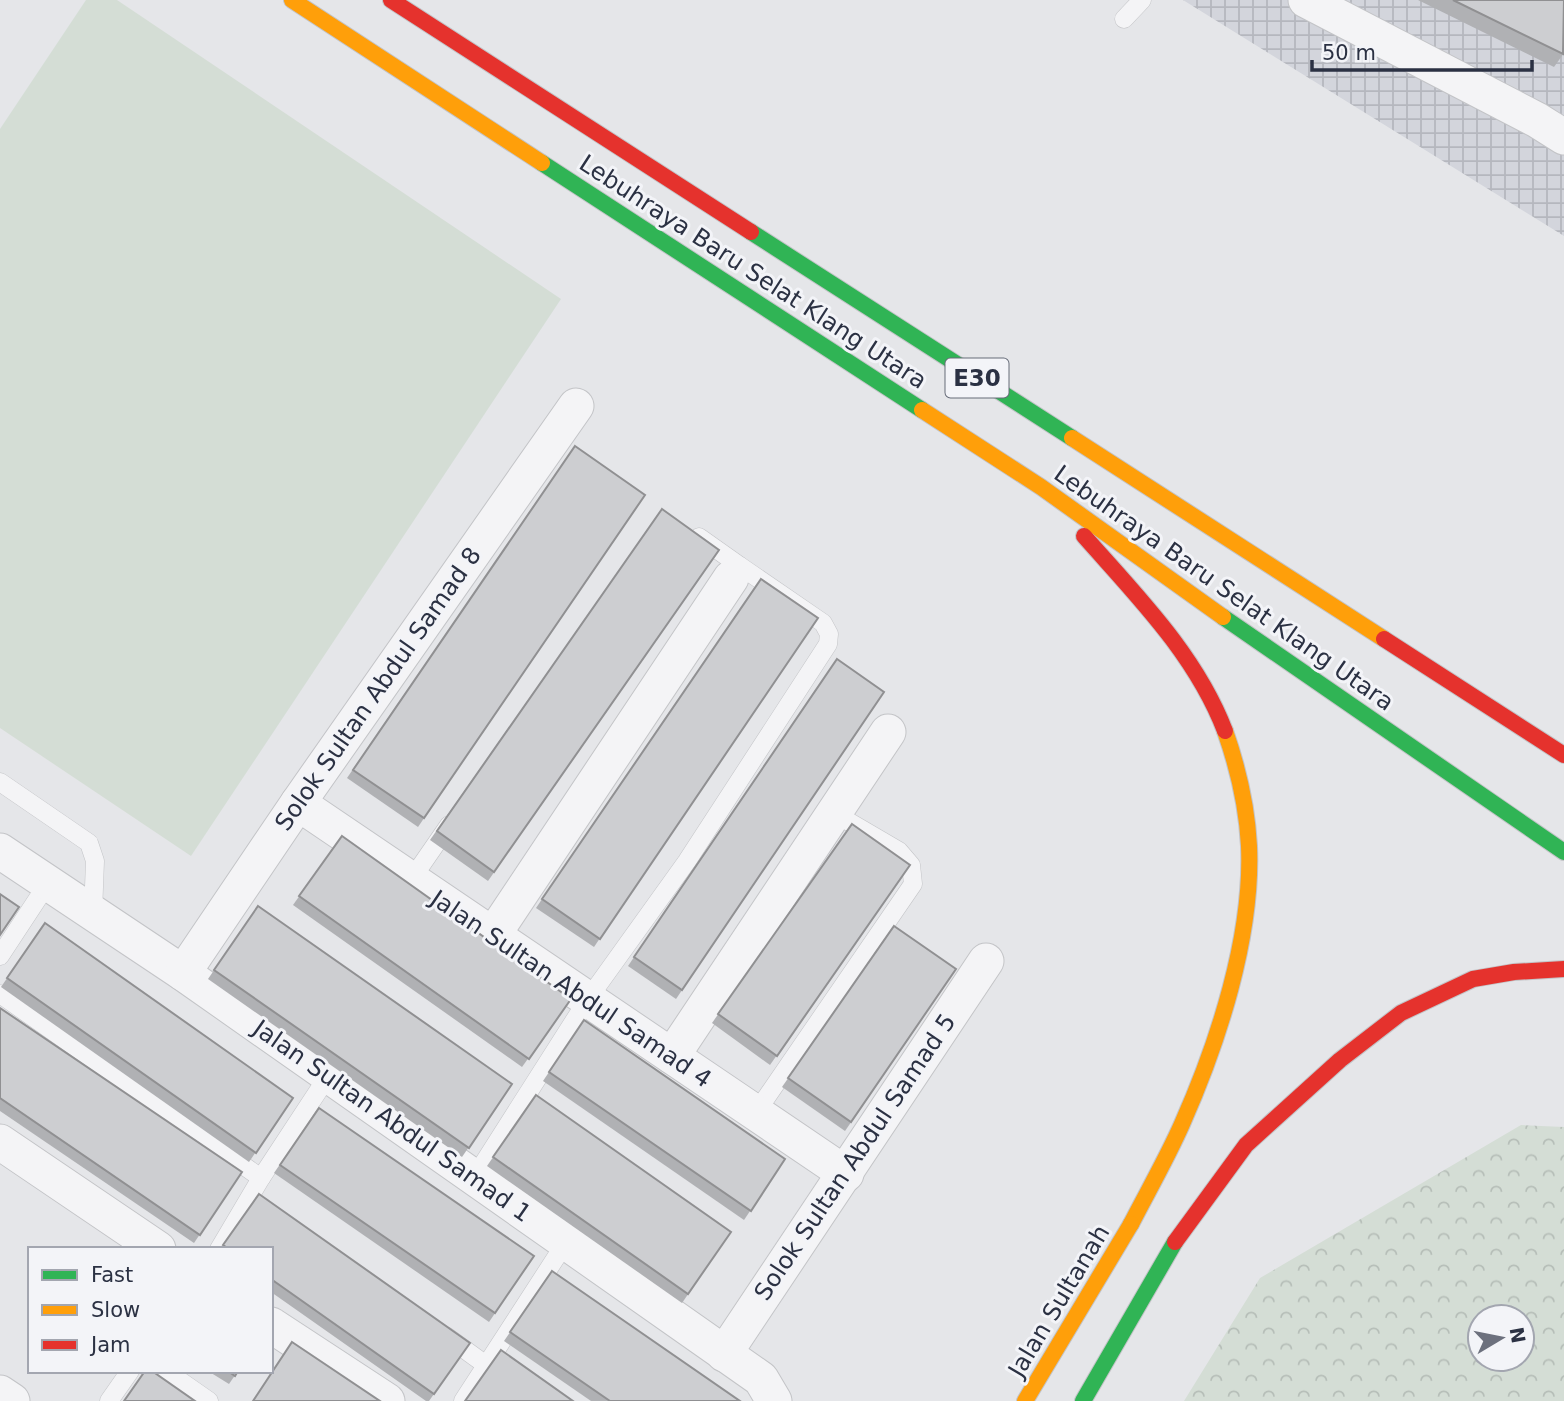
<svg xmlns="http://www.w3.org/2000/svg" width="1564" height="1401" viewBox="0 0 1564 1401" font-family="'DejaVu Sans',sans-serif">
<style>
.industrial{fill:url(#industrial-grid)}
.forest{fill:url(#forest-crowns);fill-rule:evenodd}
.garden{fill:#d4ddd5}
.lines{fill:none;stroke-linecap:round;stroke-linejoin:round}
.lane-casing{stroke:#c3c4c7;stroke-width:19}
.street-casing{stroke:#c3c4c7;stroke-width:37}
.fast-casing{stroke:#c3c4c7;stroke-width:18}
.slow-casing{stroke:#c3c4c7;stroke-width:18}
.jam-casing{stroke:#c3c4c7;stroke-width:18}
.lane{stroke:#f4f4f6;stroke-width:18}
.street{stroke:#f4f4f6;stroke-width:35}
.fast{stroke:#30b455;stroke-width:16}
.slow{stroke:#ff9f0a;stroke-width:16}
.jam{stroke:#e5322d;stroke-width:16}
.wall{fill:#b0b1b4}
.building{fill:#cdced1;stroke:#909092;stroke-width:2}
.labels{text-anchor:middle;stroke-width:6;stroke-linejoin:round;paint-order:stroke}
.shield{fill:#f3f4f8;stroke:#676c79;stroke-width:2}
.shield-label{font-size:23px;font-weight:bold;fill:#2b3143}
.street-label{font-size:24px;fill:#2b3143;stroke:#f3f4f8}
</style>
<defs>
<pattern id="industrial-grid" width="8" height="8" patternUnits="userSpaceOnUse" patternTransform="scale(1.75)"><rect width="8" height="8" fill="#d3d5dc"/><path d="M0 4h8M4 0v8" fill="none" stroke="#b5b7be"/></pattern>
<pattern id="forest-crowns" width="20" height="18" patternUnits="userSpaceOnUse" patternTransform="scale(1.75)"><rect width="20" height="18" fill="#d4ddd5"/><path d="M2 6a3 3 0 1 1 6 0M12 15a3 3 0 1 1 6 0" fill="none" stroke="#b6beb8"/></pattern>
</defs>
<rect width="100%" height="100%" fill="#e5e6e9"/>
<path class="industrial" d="M1183,0H1564V236Z"/>
<path class="forest" d="M1521,1125L1564,1127V1401H1184L1260,1278ZM1480,1317H1522V1359H1480Z"/>
<path class="garden" d="M86,0H117L561,299L191,856L0,728V129Z"/>
<g class="lines">
<defs>
<g id="lane">
<path d="M1124,19L1142,0"/>
<path d="M699,537L740,566"/>
<path d="M0,782L89,843L95,861L93,913"/>
<path d="M411,880L449,825"/>
<path d="M0,956L48,883"/>
<path d="M0,994L261,1178"/>
<path d="M755,1114L913,884L911,865L899,851L834,813"/>
<path d="M474,1178L588,999L687,861L828,644L829,634L823,623L740,566L731,578"/>
<path d="M219,1249L261,1178L328,1076"/>
<path d="M446,1336L486,1365"/>
<path d="M166,1371L209,1401"/>
<path d="M109,1401L130,1371"/>
<path d="M463,1401L566,1242"/>
</g>
<g id="street">
<path d="M1306,0L1537,120L1564,137"/>
<path d="M298,803L846,1174"/>
<path d="M0,851L183,973L761,1379L774,1401"/>
<path d="M493,935L731,578"/>
<path d="M183,973L298,803L576,406"/>
<path d="M672,1056L888,732"/>
<path d="M0,1142L158,1249"/>
<path d="M271,1325L387,1401"/>
<path d="M724,1354L986,961"/>
<path d="M0,1393L12,1401"/>
</g>
<g id="fast">
<path d="M542,163L922,410"/>
<path d="M751,232L1072,438"/>
<path d="M1223,617L1564,852"/>
<path d="M1083,1401L1175,1242"/>
</g>
<g id="slow">
<path d="M292,0L542,163"/>
<path d="M922,410L1041,487L1223,617"/>
<path d="M1072,438L1384,639"/>
<path d="M1131,1224C1148,1191 1167,1158 1182,1124C1218,1043 1253,936 1249,846C1247,807 1238,768 1225,731"/>
<path d="M1025,1401L1131,1224"/>
</g>
<g id="jam">
<path d="M391,0L751,232"/>
<path d="M1084,536C1137,596 1196,655 1225,731"/>
<path d="M1384,639L1564,755"/>
<path d="M1175,1242L1246,1145L1340,1060L1401,1013L1473,979L1514,972L1564,969"/>
</g>
</defs>
<use href="#lane" class="lane-casing"/>
<use href="#street" class="street-casing"/>
<use href="#fast" class="fast-casing"/>
<use href="#slow" class="slow-casing"/>
<use href="#jam" class="jam-casing"/>
<use href="#lane" class="lane"/>
<use href="#street" class="street"/>
<use href="#fast" class="fast"/>
<use href="#slow" class="slow"/>
<use href="#jam" class="jam"/>
</g>
<g class="wall">
<path d="M1418,0H1564V53L1554,67Z"/>
<path d="M575,446L645,495L418,827L347,778Z"/>
<path d="M662,509L719,550L488,881L430,840Z"/>
<path d="M761,579L818,618L594,947L536,908Z"/>
<path d="M837,659L884,692L676,999L628,966Z"/>
<path d="M852,824L910,865L770,1065L712,1023Z"/>
<path d="M342,836L571,999L522,1067L293,905Z"/>
<path d="M258,906L512,1084L462,1157L208,979Z"/>
<path d="M45,923L293,1098L249,1162L1,987Z"/>
<path d="M894,926L956,969L845,1131L782,1087Z"/>
<path d="M0,1008L242,1172L194,1243L0,1111Z"/>
<path d="M584,1020L785,1159L744,1220L543,1081Z"/>
<path d="M536,1095L731,1232L682,1303L487,1166Z"/>
<path d="M319,1108L534,1256L489,1322L274,1173Z"/>
<path d="M259,1194L470,1343L429,1401H426L271,1292V1249H221Z"/>
<path d="M552,1271L740,1401H591L504,1341Z"/>
<path d="M208,1371H238L229,1384Z"/>
</g>
<g class="building">
<path d="M1453,0H1564L1563,54Z"/>
<path d="M575,446L645,495L424,818L353,770Z"/>
<path d="M662,509L719,550L494,872L437,831Z"/>
<path d="M761,579L818,618L600,939L542,899Z"/>
<path d="M837,659L884,692L682,990L634,957Z"/>
<path d="M852,824L910,865L777,1056L718,1014Z"/>
<path d="M342,836L571,999L529,1059L299,896Z"/>
<path d="M0,894L19,907L0,935Z"/>
<path d="M258,906L512,1084L469,1148L214,970Z"/>
<path d="M45,923L293,1098L256,1153L7,978Z"/>
<path d="M894,926L956,969L851,1122L788,1078Z"/>
<path d="M0,1008L242,1172L200,1235L0,1098Z"/>
<path d="M584,1020L785,1159L751,1211L549,1072Z"/>
<path d="M536,1095L731,1232L688,1294L493,1157Z"/>
<path d="M319,1108L534,1256L495,1313L280,1165Z"/>
<path d="M259,1194L470,1343L434,1394L271,1279V1249H229L223,1245Z"/>
<path d="M552,1271L740,1401H610L510,1332Z"/>
<path d="M292,1342L380,1401H253Z"/>
<path d="M501,1350L573,1401H465Z"/>
<path d="M145,1371H152L195,1401H124Z"/>
<path d="M228,1371H238L235,1376Z"/>
</g>
<g class="labels">
<rect class="shield" x="945.5" y="358.5" width="63" height="39" rx="5"/>
<g class="shield-label">
<text x="977" y="386">E30</text>
</g>
<g class="street-label">
<text transform="translate(753 272) rotate(33)" y="8">Lebuhraya Baru Selat Klang Utara</text>
<text transform="translate(1224 588) rotate(35)" y="8">Lebuhraya Baru Selat Klang Utara</text>
<text transform="translate(378 689) rotate(-55)" y="8">Solok Sultan Abdul Samad 8</text>
<text transform="translate(571 989) rotate(34)" y="8">Jalan Sultan Abdul Samad 4</text>
<text transform="translate(392 1121) rotate(35)" y="8">Jalan Sultan Abdul Samad 1</text>
<text transform="translate(855 1157) rotate(-56)" y="8">Solok Sultan Abdul Samad 5</text>
<text transform="translate(1059 1301) rotate(-59)" y="8">Jalan Sultanah</text>
</g>
</g>
<rect x="28" y="1247" width="245" height="126" fill="#f3f4f8" stroke="#a3a6b0" stroke-width="2"/>
<rect x="42" y="1270" width="35" height="10" fill="#30b455" stroke="#a3a6b0" stroke-width="2"/>
<text x="91" y="1282" font-size="21" fill="#2b3143">Fast</text>
<rect x="42" y="1305" width="35" height="10" fill="#ff9f0a" stroke="#a3a6b0" stroke-width="2"/>
<text x="91" y="1317" font-size="21" fill="#2b3143">Slow</text>
<rect x="42" y="1340" width="35" height="10" fill="#e5322d" stroke="#a3a6b0" stroke-width="2"/>
<text x="91" y="1352" font-size="21" fill="#2b3143">Jam</text>
<g transform="translate(1501 1338) rotate(80)"><circle r="33" fill="#f3f4f8" stroke="#a3a6b0" stroke-width="2"/>
<path d="M0-5L12 26L0 18L-12 26Z" fill="#6c707d"/>
<text y="-10" font-size="19" font-weight="bold" text-anchor="middle" fill="#2b3143">N</text>
</g>
<path d="M1312 60v10h220v-10" fill="none" stroke="#2b3143" stroke-width="3.5"/>
<text x="1322" y="60" font-size="21" fill="#2b3143" stroke="#f3f4f8" stroke-width="5" paint-order="stroke">50 m</text>
</svg>
